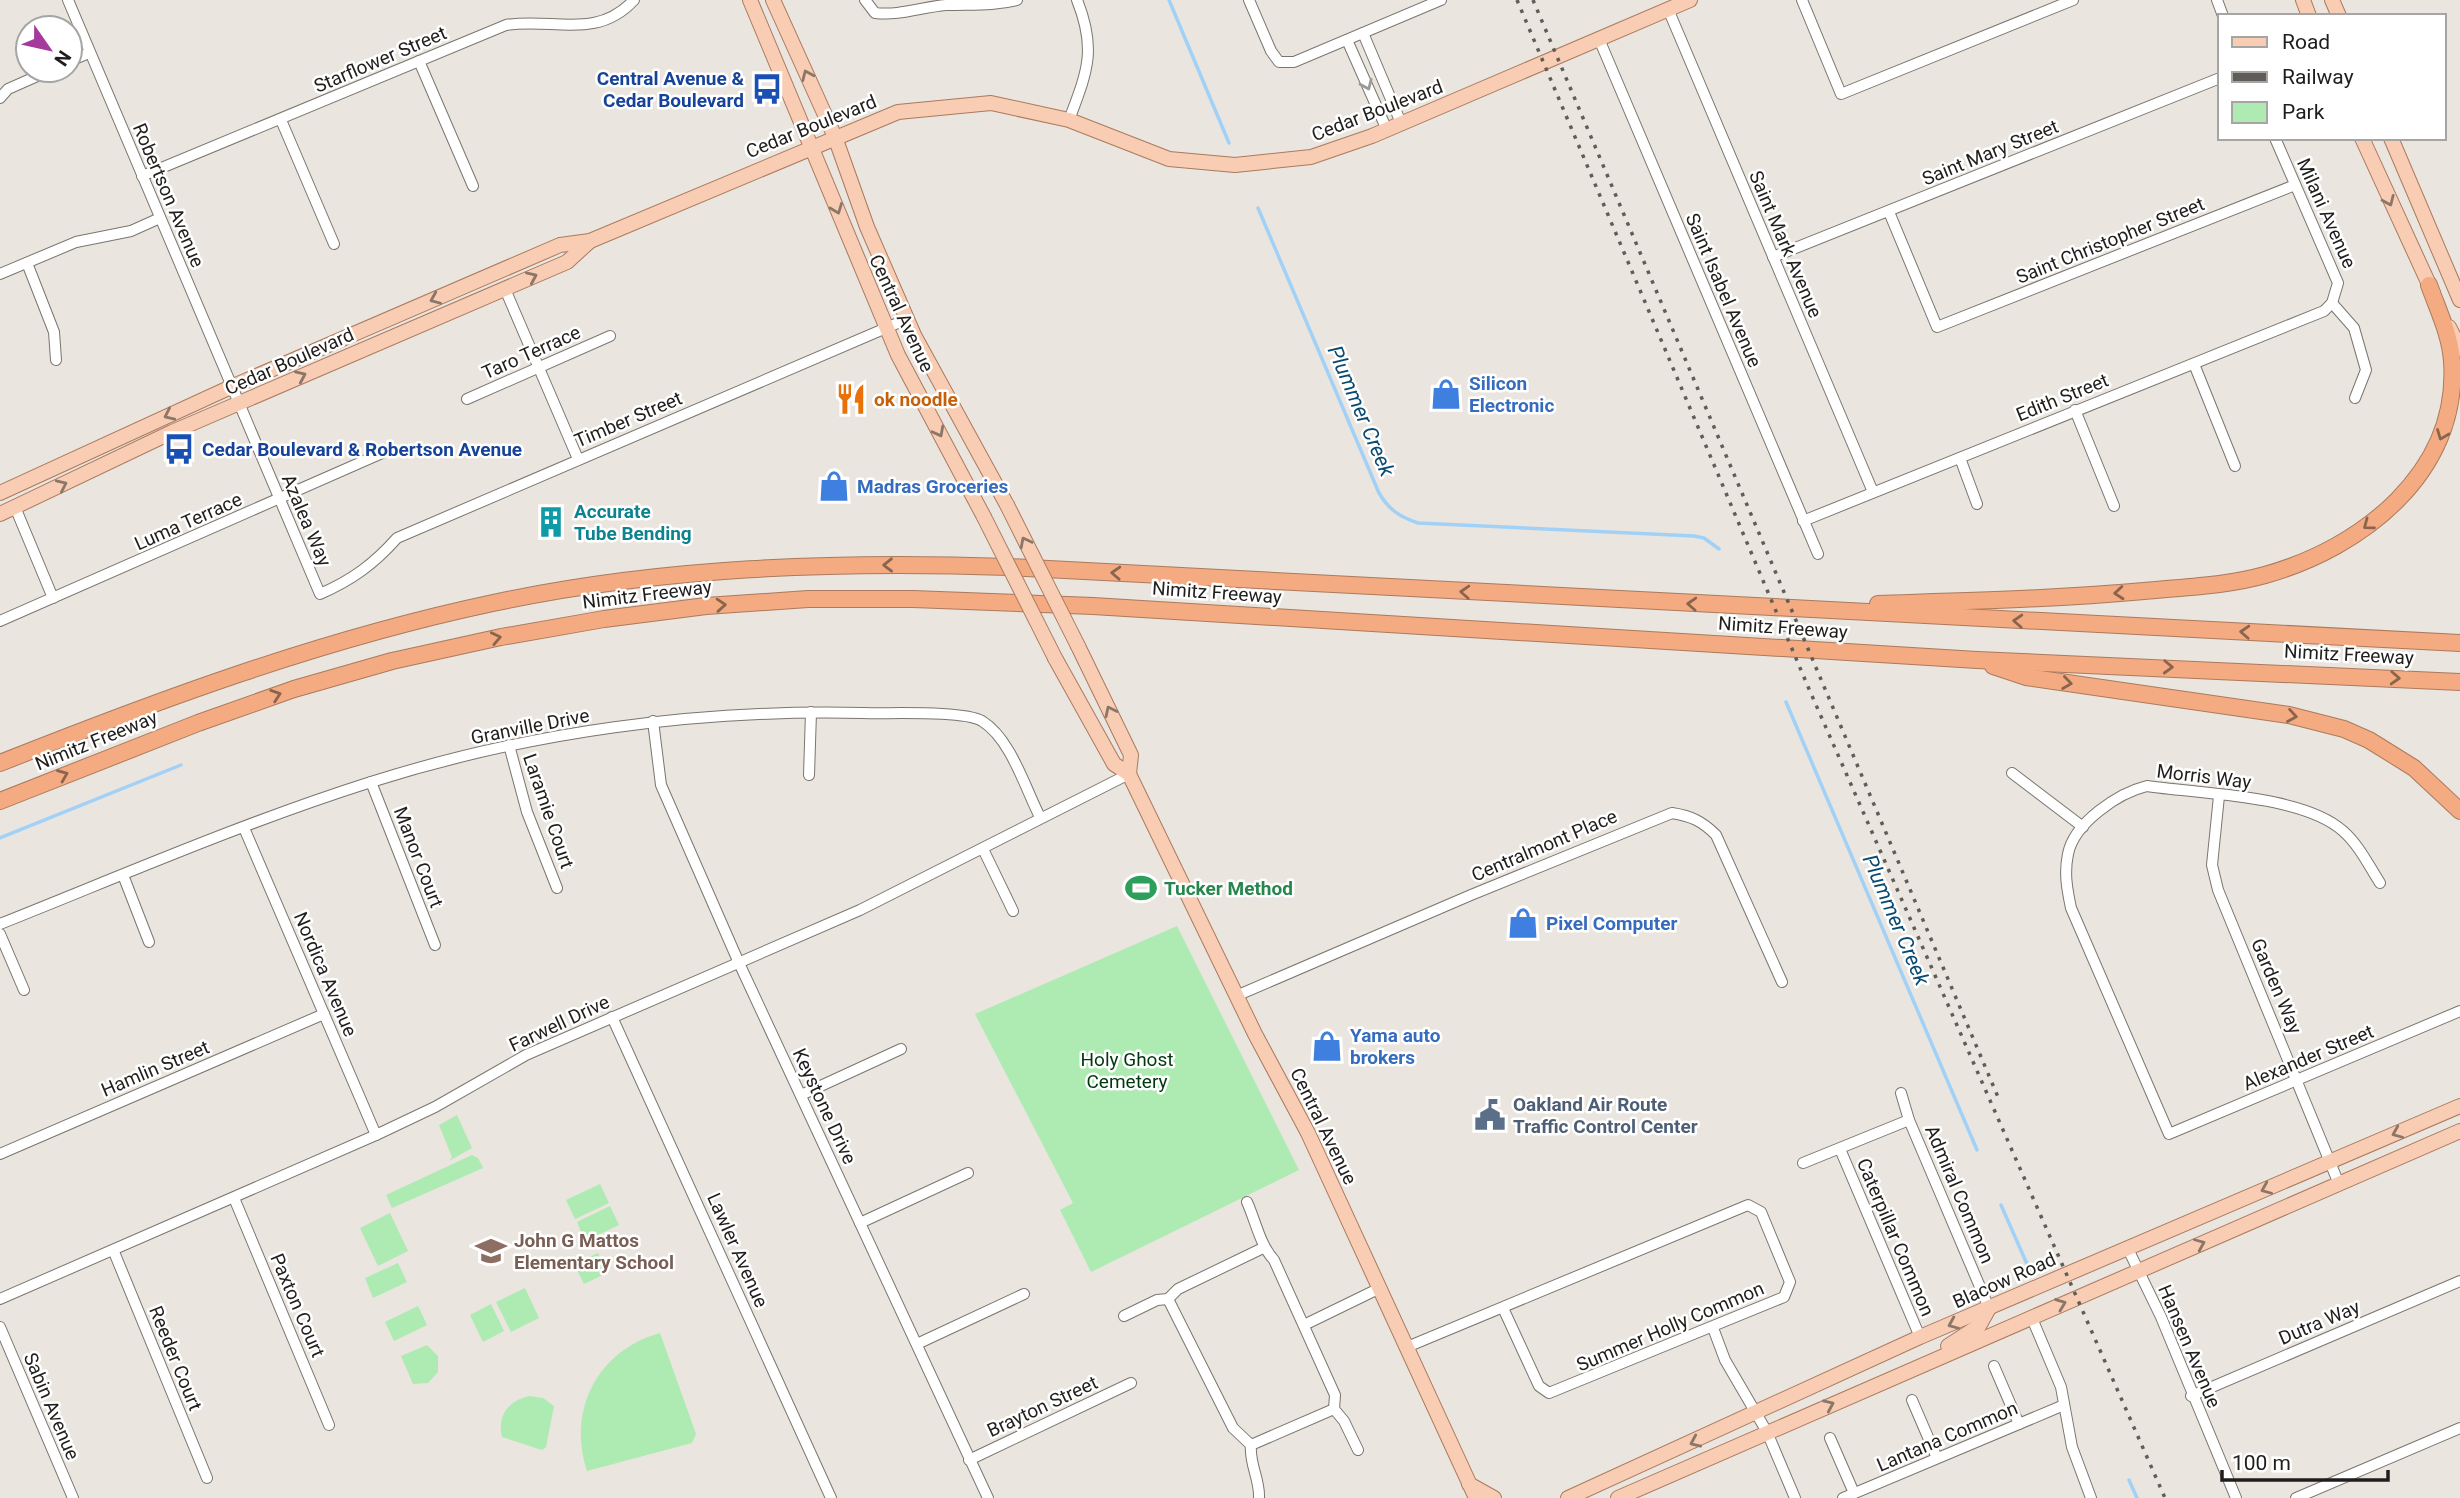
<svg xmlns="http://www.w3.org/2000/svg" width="2460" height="1498" viewBox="0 0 2460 1498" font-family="Roboto,sans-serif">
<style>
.green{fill:#adebb2}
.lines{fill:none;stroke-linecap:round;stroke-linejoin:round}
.stream{stroke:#a2d1f7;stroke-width:3.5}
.minor-casing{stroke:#7a766f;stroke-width:12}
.major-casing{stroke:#aa7a5e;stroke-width:16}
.highway-casing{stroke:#aa7a5e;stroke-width:18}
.minor{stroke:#fff;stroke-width:10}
.major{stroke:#f8cdb3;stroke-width:14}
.highway{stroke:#f4ab81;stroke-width:16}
.rail{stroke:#605d59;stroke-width:3.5;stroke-dasharray:3.5 7;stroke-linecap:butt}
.major-bridge-casing{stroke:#aa7a5e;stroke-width:16;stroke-linecap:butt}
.major-bridge{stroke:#f8cdb3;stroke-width:14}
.oneway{stroke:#8c7668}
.oneway2{stroke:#9b9a99}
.oneway3{stroke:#8a644e}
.labels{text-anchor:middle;stroke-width:5;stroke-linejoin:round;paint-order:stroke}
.street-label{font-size:19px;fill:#201e1c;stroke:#fff}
.transit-label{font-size:19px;font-weight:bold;fill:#164399;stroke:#fff;text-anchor:end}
.shop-label{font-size:19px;font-weight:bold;fill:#366cbe;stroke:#fff;text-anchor:start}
.food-label{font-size:19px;font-weight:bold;fill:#c56008;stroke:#fff;text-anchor:start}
.culture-label{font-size:19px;font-weight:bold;fill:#0d838f;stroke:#fff;text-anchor:start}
.leisure-label{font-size:19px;font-weight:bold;fill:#27864d;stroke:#fff;text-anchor:start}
.park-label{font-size:19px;fill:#00380d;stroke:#fff}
.service-label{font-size:19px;font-weight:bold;fill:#4e5e75;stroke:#fff;text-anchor:start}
.education-label{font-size:19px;font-weight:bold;fill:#785e54;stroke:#fff;text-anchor:start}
.water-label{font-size:21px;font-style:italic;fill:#084a72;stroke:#fff}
</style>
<rect width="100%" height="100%" fill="#eae5de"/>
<g class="green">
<path d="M1177,926L1299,1170L1091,1272L1060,1210L1073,1203L975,1014Z"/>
<path d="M457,1115L472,1148L449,1161L452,1157L439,1125Z"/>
<path d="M472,1155L478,1158L483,1168L392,1208L386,1195Z"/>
<path d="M600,1184L609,1203L575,1219L566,1200Z"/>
<path d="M610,1206L619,1225L585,1241L577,1222Z"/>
<path d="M390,1213L408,1251L378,1266L360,1228Z"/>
<path d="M598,1253L607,1273L584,1284L574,1264Z"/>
<path d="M398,1263L407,1282L373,1298L365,1278Z"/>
<path d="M525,1288L539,1318L511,1332L496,1302Z"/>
<path d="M491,1304L504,1331L483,1342L470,1315Z"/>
<path d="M418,1306L427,1325L394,1341L385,1322Z"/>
<path d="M660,1333L696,1434L692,1443L587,1471C567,1410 597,1351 660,1333Z"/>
<path d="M427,1345L438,1356V1372L428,1383L413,1384L401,1356Z"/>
<path d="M529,1396L543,1398L554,1406L546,1447L542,1450L502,1437C497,1416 508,1401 529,1396Z"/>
</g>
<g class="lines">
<g class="stream">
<path d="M1169,0L1229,143"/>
<path d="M1258,208L1379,493C1389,510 1400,517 1418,523L1694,536L1704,538L1719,549"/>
<path d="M1786,702L1977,1150"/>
<path d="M0,838L181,765"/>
<path d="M2001,1205L2031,1273"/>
<path d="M2129,1480L2137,1498"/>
</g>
<defs>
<g id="minor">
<path d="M68,0L320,594C352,580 374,564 397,538L907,319"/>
<path d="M865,0L875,13C899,16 922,7 946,5C971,4 993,6 1017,0"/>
<path d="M1249,0L1271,51L1279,62H1294L1441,0"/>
<path d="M1802,0L1841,94L2073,0"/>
<path d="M2217,0L2223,16"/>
<path d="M1668,9L1873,492"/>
<path d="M1363,33L1401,123"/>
<path d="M1599,39L1818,554"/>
<path d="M1347,40L1387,130"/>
<path d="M70,61L89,53"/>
<path d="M419,61L473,186"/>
<path d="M0,98L8,89L51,70"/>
<path d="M281,120L334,244"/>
<path d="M1069,120C1087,72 1097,50 1077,0"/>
<path d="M142,176L506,25C552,17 596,41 634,0"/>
<path d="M1889,212L1937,327L2295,185"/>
<path d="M1773,257L2220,78"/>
<path d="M27,263L54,332L56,360"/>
<path d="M0,274L76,242L131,231L160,218"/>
<path d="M505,289L578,459"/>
<path d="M2332,303L2354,328L2366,370L2355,398"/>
<path d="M2194,364L2235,466"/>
<path d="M467,399L610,336"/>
<path d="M2075,410L2114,506"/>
<path d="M1960,458L1977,504"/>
<path d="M15,507L53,598"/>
<path d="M1803,521L2324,311L2332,303L2338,283L2275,138"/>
<path d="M0,621L389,450"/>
<path d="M653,721L661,785L739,963L988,1498"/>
<path d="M509,745L527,812L557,888"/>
<path d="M2012,773L2083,827"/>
<path d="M809,775L811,712"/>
<path d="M371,782L435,945"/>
<path d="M2219,796L2212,865L2218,890L2339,1184"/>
<path d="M244,828L376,1135"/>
<path d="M983,849L1013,911"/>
<path d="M123,875L149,942"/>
<path d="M2380,883C2369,866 2359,845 2343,831C2303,795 2200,794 2147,786C2118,793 2074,823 2068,854C2064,873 2067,889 2071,908L2169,1134L2460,1011"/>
<path d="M0,924C123,875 245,822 371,782C529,732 698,709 863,713C888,714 963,710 982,721C1011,739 1025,788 1040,817"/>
<path d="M0,934L24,990"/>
<path d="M1236,996L1471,895L1672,813C1691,816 1702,821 1716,835L1782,982"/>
<path d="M612,1017L831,1498"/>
<path d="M1901,1093L1909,1120L1989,1308"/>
<path d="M801,1095L901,1049"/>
<path d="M1840,1149L1920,1337"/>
<path d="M0,1154L324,1014"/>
<path d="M1803,1163L1909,1120"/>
<path d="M234,1198L329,1425"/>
<path d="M1247,1202C1256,1222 1260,1245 1274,1260L1335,1395L1334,1409L1344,1421L1358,1450"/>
<path d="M860,1223L968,1173"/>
<path d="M2127,1247L2161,1317L2236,1498"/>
<path d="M114,1252L207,1478"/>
<path d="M0,1299L376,1135L435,1107L526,1055L860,910L1129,774"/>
<path d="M1168,1299L1233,1428L1251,1445"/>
<path d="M1124,1316L1157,1300L1168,1299L1178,1289L1263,1248"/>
<path d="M2031,1316L2061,1387L2072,1447L2091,1498"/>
<path d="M1304,1325L1380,1288"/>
<path d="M0,1327L73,1498"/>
<path d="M1713,1328L1725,1360L1767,1432L1795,1498"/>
<path d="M917,1344L1024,1294"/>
<path d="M1407,1347L1748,1205L1761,1212L1790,1282L1784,1297L1549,1393L1539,1386L1503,1308"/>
<path d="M1994,1366L2019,1424"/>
<path d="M2191,1396L2460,1281"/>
<path d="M1912,1400L1937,1458"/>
<path d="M1830,1438L1854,1493"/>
<path d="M1251,1445L1334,1409"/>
<path d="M1251,1445C1249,1464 1260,1479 1259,1498"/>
<path d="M969,1460L1131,1383"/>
<path d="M1843,1498L2064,1405"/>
<path d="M2296,1498L2460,1428"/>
</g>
<g id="major">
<path d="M750,0L898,355L984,517"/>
<path d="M773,0L835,137L867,227L914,335L1007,505"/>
<path d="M2303,0L2309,16"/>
<path d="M2332,0L2339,16"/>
<path d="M2362,138L2433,293"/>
<path d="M2391,138L2460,300"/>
<path d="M2449,327L2460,349"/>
<path d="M0,493L231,387L560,245L590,241L898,112L991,103L1069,120L1169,159L1235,165L1311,157L1372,136L1690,0"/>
<path d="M0,514L172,432L567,262L590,241"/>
<path d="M1078,646L1131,755L1129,774"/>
<path d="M1055,658L1114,764L1129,774L1255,1034L1308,1133L1476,1498"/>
<path d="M1948,1346L1979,1326L1989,1308"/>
<path d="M1469,1484L1494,1498"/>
<path d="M1568,1498L1920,1337L2460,1106"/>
<path d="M1618,1498L2460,1131"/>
</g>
<g id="highway">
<path d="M1878,604C1967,601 2055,599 2144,591C2184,587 2226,586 2265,575C2362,548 2460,472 2452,361C2450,334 2438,310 2429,285"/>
<path d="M1993,666L2026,677L2289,715L2344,729L2369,740L2414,768L2460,811"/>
<path d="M0,763C161,699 323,639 493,603C661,567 837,561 1009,567L2460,643"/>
<path d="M0,801L198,723L294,689L392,661L501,637L604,619L706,606L808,599H913L1093,606L1977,660L2460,682"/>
</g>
</defs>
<use href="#minor" class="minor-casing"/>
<use href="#major" class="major-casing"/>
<use href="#highway" class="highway-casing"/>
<use href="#minor" class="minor"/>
<use href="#major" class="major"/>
<use href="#highway" class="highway"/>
<g class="rail">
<path d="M1517,0L1809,689L2165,1498"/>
<path d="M1533,0L1998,1097"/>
</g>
<defs>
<g id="major-bridge">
<path d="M1007,505L1078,646"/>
<path d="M984,517L1055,658"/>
</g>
</defs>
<use href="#major-bridge" class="major-bridge-casing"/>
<use href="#major-bridge" class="major-bridge"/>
</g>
<defs><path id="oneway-chevron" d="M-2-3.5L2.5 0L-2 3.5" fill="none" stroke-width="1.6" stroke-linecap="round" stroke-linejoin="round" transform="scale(1.75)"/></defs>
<g class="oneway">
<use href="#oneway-chevron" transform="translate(807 75) rotate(-114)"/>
<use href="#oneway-chevron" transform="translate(2389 201) rotate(66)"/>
<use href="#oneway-chevron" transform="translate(837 209) rotate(69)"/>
<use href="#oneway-chevron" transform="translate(532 277) rotate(-24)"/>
<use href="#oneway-chevron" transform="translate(435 299) rotate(157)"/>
<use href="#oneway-chevron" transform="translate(301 376) rotate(-24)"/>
<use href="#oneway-chevron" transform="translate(169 415) rotate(155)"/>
<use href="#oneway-chevron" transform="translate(939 432) rotate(62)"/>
<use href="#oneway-chevron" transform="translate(62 485) rotate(-25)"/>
<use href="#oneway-chevron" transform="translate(1025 542) rotate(-117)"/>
<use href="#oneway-chevron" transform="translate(1110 711) rotate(-116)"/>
<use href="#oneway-chevron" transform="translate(2397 1133) rotate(157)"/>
<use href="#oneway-chevron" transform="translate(2266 1189) rotate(157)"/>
<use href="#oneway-chevron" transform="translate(2200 1244) rotate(-23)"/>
<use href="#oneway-chevron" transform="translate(2061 1304) rotate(-21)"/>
<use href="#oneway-chevron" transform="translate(1953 1324) rotate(157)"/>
<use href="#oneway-chevron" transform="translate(1829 1405) rotate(-24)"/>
<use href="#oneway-chevron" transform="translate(1695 1442) rotate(156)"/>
</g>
<use class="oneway2" href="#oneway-chevron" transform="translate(1367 85) rotate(66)"/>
<g class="oneway3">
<use href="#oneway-chevron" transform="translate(2442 435) rotate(111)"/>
<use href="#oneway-chevron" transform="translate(2368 525) rotate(143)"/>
<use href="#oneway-chevron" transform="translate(888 565) rotate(179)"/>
<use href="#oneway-chevron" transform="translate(1116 573) rotate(-177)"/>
<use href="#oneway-chevron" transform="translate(1465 592) rotate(-177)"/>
<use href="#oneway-chevron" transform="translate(2119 593) rotate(175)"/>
<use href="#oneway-chevron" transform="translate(1692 604) rotate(-177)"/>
<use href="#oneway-chevron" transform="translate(721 605) rotate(-4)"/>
<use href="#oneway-chevron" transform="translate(2018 621) rotate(-177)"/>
<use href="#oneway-chevron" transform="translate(2245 632) rotate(-177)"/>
<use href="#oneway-chevron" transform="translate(496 638) rotate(-12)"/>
<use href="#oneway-chevron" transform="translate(2168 667) rotate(2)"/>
<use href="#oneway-chevron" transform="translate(2395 678) rotate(3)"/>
<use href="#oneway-chevron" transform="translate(2067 683) rotate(8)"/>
<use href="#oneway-chevron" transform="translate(276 695) rotate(-19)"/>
<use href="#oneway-chevron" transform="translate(2292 716) rotate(10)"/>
<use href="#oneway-chevron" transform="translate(63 775) rotate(-22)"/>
</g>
<defs>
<symbol id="bus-bare" viewBox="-9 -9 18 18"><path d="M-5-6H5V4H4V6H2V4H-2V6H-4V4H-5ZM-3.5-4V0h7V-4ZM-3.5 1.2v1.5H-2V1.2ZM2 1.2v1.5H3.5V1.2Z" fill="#1a4fb4" stroke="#fff" stroke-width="2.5" paint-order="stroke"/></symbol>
<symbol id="shop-bare" viewBox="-9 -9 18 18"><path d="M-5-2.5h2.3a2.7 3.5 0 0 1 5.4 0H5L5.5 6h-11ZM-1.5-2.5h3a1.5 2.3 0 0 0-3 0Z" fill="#3f7fe0" stroke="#fff" stroke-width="2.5" paint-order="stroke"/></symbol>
<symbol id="restaurant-bare" viewBox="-9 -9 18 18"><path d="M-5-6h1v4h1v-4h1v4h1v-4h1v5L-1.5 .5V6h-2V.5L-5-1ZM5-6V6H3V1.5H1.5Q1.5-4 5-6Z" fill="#e8710a" stroke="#fff" stroke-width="2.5" paint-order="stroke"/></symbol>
<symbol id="building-bare" viewBox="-9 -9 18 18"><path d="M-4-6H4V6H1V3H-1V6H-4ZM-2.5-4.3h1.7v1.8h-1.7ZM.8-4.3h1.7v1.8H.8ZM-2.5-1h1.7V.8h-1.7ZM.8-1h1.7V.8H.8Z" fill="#0f9aa8" stroke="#fff" stroke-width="2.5" paint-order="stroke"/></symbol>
<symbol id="stadium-bare" viewBox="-9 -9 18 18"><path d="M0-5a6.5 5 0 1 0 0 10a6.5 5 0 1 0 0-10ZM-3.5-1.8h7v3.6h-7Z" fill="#2e9e5b" stroke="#fff" stroke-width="2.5" paint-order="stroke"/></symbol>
<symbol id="civic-bare" viewBox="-9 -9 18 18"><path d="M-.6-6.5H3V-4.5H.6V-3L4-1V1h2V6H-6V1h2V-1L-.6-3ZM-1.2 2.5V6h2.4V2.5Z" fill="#5c6f8a" stroke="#fff" stroke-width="2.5" paint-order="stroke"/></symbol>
<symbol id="school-bare" viewBox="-9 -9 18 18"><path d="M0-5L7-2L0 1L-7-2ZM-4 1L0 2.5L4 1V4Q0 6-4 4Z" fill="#8d6e63" stroke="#fff" stroke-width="2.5" paint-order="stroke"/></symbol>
</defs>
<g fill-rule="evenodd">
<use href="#bus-bare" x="745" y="67" width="44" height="44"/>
<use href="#shop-bare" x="1424" y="372" width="44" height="44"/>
<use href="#restaurant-bare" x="829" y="377" width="44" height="44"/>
<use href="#bus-bare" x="157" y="427" width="44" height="44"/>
<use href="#shop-bare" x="812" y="464" width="44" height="44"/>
<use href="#building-bare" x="529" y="500" width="44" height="44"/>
<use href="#stadium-bare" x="1119" y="866" width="44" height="44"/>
<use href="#shop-bare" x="1501" y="901" width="44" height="44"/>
<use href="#shop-bare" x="1305" y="1024" width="44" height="44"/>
<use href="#civic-bare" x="1468" y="1093" width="44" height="44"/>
<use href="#school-bare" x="469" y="1229" width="44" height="44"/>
</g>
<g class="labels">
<g class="street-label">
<text transform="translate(380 59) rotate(-23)" y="7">Starflower Street</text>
<text transform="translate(1377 110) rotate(-21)" y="7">Cedar Boulevard</text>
<text transform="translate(811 126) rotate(-22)" y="7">Cedar Boulevard</text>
<text transform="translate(1990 152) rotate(-22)" y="7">Saint Mary Street</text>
<text transform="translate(169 195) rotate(67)" y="7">Robertson Avenue</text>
<text transform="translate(2327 213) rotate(66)" y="7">Milani Avenue</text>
<text transform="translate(2110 240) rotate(-22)" y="7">Saint Christopher Street</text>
<text transform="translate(1786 244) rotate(67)" y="7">Saint Mark Avenue</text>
<text transform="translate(1724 290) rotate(67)" y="7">Saint Isabel Avenue</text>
<text transform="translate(902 313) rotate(65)" y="7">Central Avenue</text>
<text transform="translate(531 352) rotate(-24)" y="7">Taro Terrace</text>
<text transform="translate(289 361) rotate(-24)" y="7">Cedar Boulevard</text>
<text transform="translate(2062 397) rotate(-22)" y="7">Edith Street</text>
<text transform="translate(628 419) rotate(-23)" y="7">Timber Street</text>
<text transform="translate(307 520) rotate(67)" y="7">Azalea Way</text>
<text transform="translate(188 521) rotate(-24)" y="7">Luma Terrace</text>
<text transform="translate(1217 592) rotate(4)" y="7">Nimitz Freeway</text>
<text transform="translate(647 594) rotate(-7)" y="7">Nimitz Freeway</text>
<text transform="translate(1783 627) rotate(4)" y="7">Nimitz Freeway</text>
<text transform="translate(2349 654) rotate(3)" y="7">Nimitz Freeway</text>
<text transform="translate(530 726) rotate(-11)" y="7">Granville Drive</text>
<text transform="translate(96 740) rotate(-22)" y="7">Nimitz Freeway</text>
<text transform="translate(2204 776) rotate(7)" y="7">Morris Way</text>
<text transform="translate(549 811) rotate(71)" y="7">Laramie Court</text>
<text transform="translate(1544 845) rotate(-23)" y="7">Centralmont Place</text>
<text transform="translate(419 857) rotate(69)" y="7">Manor Court</text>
<text transform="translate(326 974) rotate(67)" y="7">Nordica Avenue</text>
<text transform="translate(2277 986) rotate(67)" y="7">Garden Way</text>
<text transform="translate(559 1023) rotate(-25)" y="7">Farwell Drive</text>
<text transform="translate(2308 1057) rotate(-23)" y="7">Alexander Street</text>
<text transform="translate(155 1068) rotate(-23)" y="7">Hamlin Street</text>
<text transform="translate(825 1106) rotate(65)" y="7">Keystone Drive</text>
<text transform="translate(1324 1126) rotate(64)" y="7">Central Avenue</text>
<text transform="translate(1960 1194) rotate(67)" y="7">Admiral Common</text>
<text transform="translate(1896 1237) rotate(67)" y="7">Caterpillar Common</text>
<text transform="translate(738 1250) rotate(66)" y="7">Lawler Avenue</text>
<text transform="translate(2004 1280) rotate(-24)" y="7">Blacow Road</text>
<text transform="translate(298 1305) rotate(67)" y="7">Paxton Court</text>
<text transform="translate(2319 1322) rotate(-23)" y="7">Dutra Way</text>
<text transform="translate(1670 1326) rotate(-23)" y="7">Summer Holly Common</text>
<text transform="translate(2190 1346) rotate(67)" y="7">Hansen Avenue</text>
<text transform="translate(176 1358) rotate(68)" y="7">Reeder Court</text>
<text transform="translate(52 1406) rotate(67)" y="7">Sabin Avenue</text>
<text transform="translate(1042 1406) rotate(-25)" y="7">Brayton Street</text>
<text transform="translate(1947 1436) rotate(-23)" y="7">Lantana Common</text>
</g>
<g class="transit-label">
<text x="744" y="85">Central Avenue &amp;<tspan x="744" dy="22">Cedar Boulevard</tspan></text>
<text x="202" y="456" text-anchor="start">Cedar Boulevard &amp; Robertson Avenue</text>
</g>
<g class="shop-label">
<text x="1469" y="390">Silicon<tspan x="1469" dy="22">Electronic</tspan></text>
<text x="857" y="493">Madras Groceries</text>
<text x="1546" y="930">Pixel Computer</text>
<text x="1350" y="1042">Yama auto<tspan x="1350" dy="22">brokers</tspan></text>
</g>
<g class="food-label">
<text x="874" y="406">ok noodle</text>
</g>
<g class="culture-label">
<text x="574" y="518">Accurate<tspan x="574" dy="22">Tube Bending</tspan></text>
</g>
<g class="leisure-label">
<text x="1164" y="895">Tucker Method</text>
</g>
<g class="park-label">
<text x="1127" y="1066">Holy Ghost<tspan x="1127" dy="22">Cemetery</tspan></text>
</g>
<g class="service-label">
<text x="1513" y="1111">Oakland Air Route<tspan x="1513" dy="22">Traffic Control Center</tspan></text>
</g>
<g class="education-label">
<text x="514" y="1247">John G Mattos<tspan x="514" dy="22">Elementary School</tspan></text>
</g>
<g class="water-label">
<text transform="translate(1361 411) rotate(67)" y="7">Plummer Creek</text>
<text transform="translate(1896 920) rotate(67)" y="7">Plummer Creek</text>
</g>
</g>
<rect x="2218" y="14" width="228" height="126" fill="#ffffff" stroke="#a6a5a4" stroke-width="2"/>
<rect x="2232" y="37" width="35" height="10" fill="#f8cdb3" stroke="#a6a5a4" stroke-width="2"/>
<text x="2282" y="49" font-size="21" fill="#201e1c">Road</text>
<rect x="2232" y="72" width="35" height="10" fill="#605d59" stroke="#a6a5a4" stroke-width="2"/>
<text x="2282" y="84" font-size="21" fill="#201e1c">Railway</text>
<rect x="2232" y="102" width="35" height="21" fill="#adebb2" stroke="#a6a5a4" stroke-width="2"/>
<text x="2282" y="119" font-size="21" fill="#201e1c">Park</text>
<g transform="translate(49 49) rotate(124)"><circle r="33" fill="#ffffff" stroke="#a6a5a4" stroke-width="2"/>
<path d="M0-5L12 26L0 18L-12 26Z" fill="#a43a9c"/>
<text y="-10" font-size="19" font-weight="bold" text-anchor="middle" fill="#201e1c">N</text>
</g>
<path d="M2222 1470v10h166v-10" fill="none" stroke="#201e1c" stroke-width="3.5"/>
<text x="2232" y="1470" font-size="21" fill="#201e1c" stroke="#ffffff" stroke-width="5" paint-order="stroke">100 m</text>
</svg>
